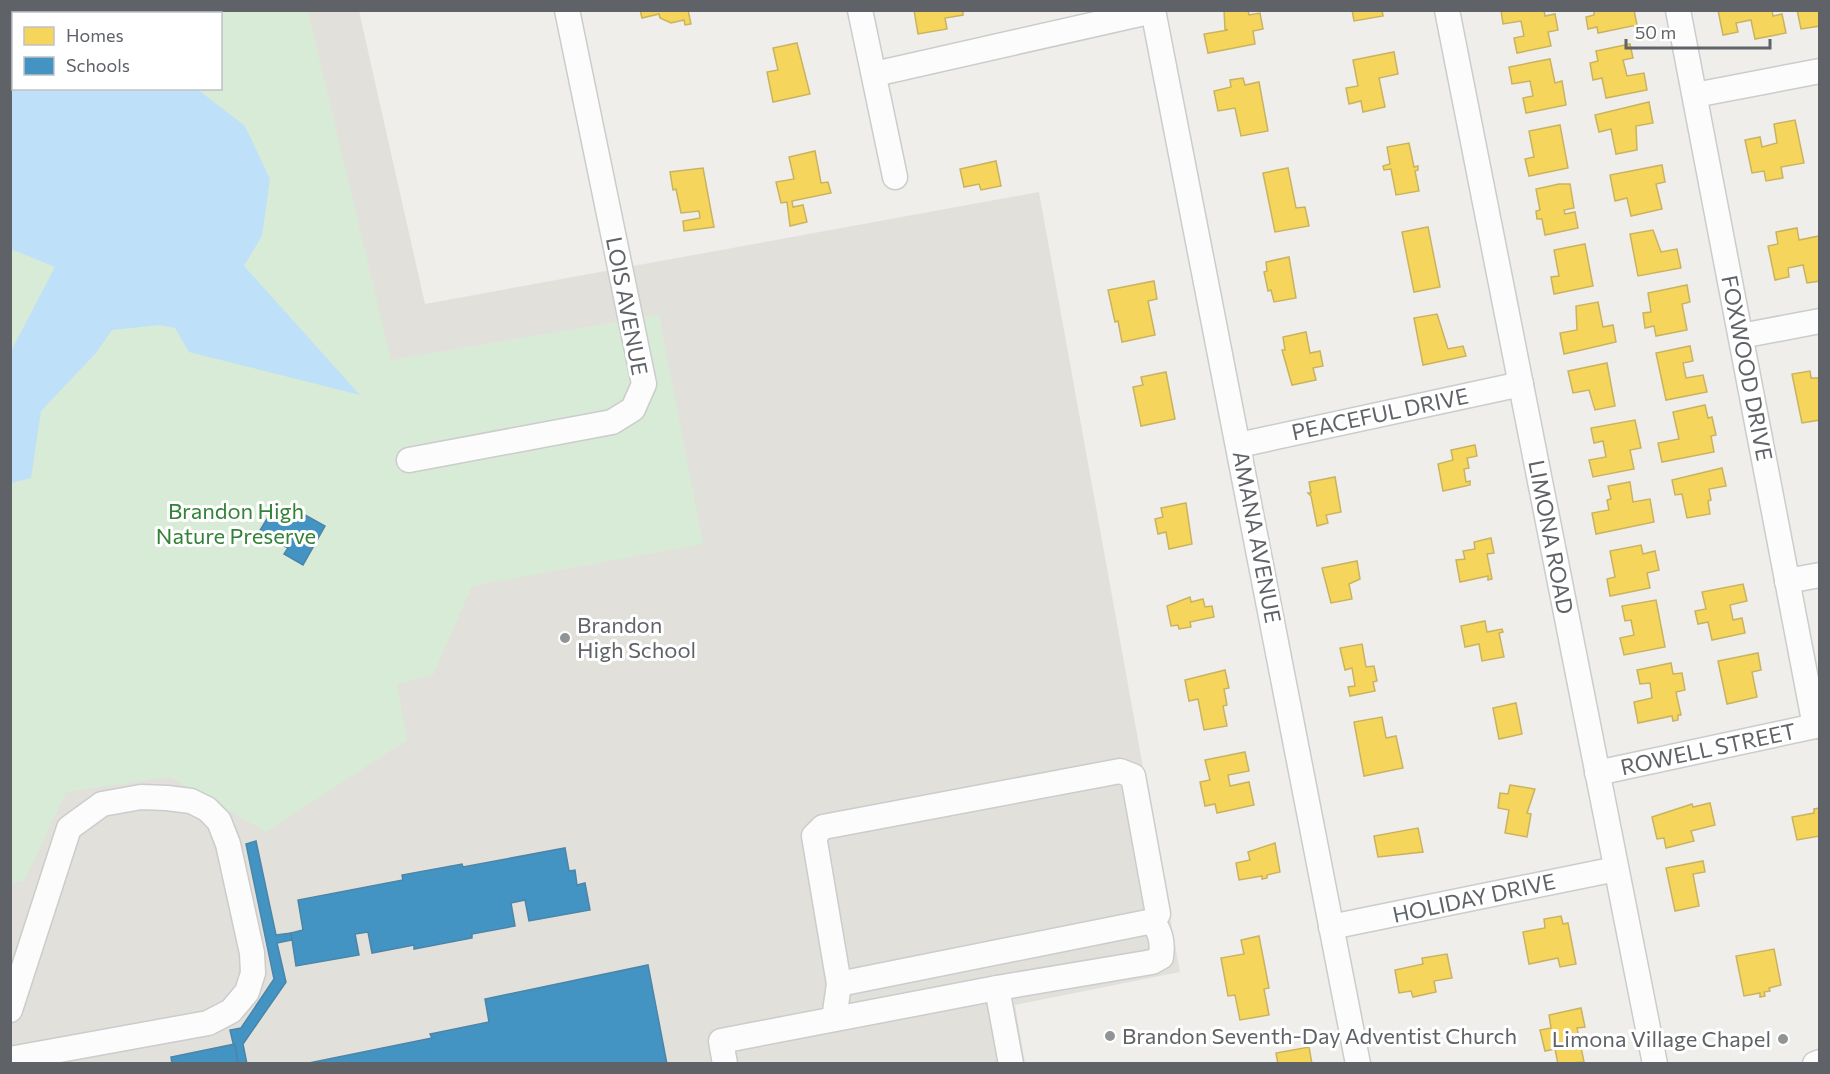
<svg xmlns="http://www.w3.org/2000/svg" width="1830" height="1074" viewBox="0 0 1830 1074" font-family="Commissioner,sans-serif">
<style>
.education{fill:#e2e0da;fill-rule:evenodd}
.green{fill:#d8ebd6;fill-rule:evenodd}
.water{fill:#bfe0f9}
.homes{fill:#f6d55c;stroke:#c9b360;stroke-width:1.5}
.schools{fill:#4393c3;stroke:#4b85a8;stroke-width:1.5}
.lines{fill:none;stroke-linecap:round;stroke-linejoin:round}
.minor-casing{stroke:#cbcccc;stroke-width:27}
.minor{stroke:#fdfcfc;stroke-width:24}
.poi-dot{fill:#919496;stroke:#fff;stroke-width:2}
.labels{text-anchor:middle;stroke-width:6;stroke-linejoin:round;paint-order:stroke}
.street-label{font-size:22px;fill:#5f6368;stroke:#fff}
.park-label{font-size:22px;fill:#348238;stroke:#fff}
.poi-label{font-size:22px;fill:#5f6368;stroke:#fff;text-anchor:start}
</style>
<rect width="100%" height="100%" fill="#efeeea"/>
<path class="education" d="M10,11H359L425,304L1039,192L1180,972L1015,1005L1025,1063H11ZM14,14H220V88H14Z"/>
<path class="green" d="M11,11H308L391,360L659,315L703,544L472,586L433,675L397,684L407,740L266,832L170,777L66,792L24,881L11,883ZM14,14H220V88H14Z"/>
<path class="water" d="M11,10L56,11L64,13L14,14V88L197,89L245,126L270,179L262,236L244,266L360,395L189,352L175,328L160,325L112,330L96,353L41,411L31,478L11,483V351L55,267L11,249Z"/>
<g class="homes">
<path d="M640,10H688L691,24L685,25L684,20L671,23L660,18L659,14L642,18Z"/>
<path d="M914,10H963V15L945,18L947,29L918,34Z"/>
<path d="M1224,10H1248L1249,15L1260,13L1263,29L1253,31L1255,44L1208,53L1204,34L1228,30L1225,29Z"/>
<path d="M1352,10H1382L1383,16L1354,21Z"/>
<path d="M1501,10H1544L1545,16L1555,14L1558,30L1548,32L1551,46L1517,53L1514,38L1524,36L1521,21L1503,24Z"/>
<path d="M1594,10H1634L1637,25L1598,33L1597,27L1588,29L1586,17L1594,15Z"/>
<path d="M1718,10H1772L1773,16L1782,14L1786,33L1755,39L1751,20L1736,23L1738,32L1723,35Z"/>
<path d="M1797,10H1820V26L1801,29Z"/>
<path d="M797,43L810,94L773,102L767,72L778,70L773,48Z"/>
<path d="M1630,44L1633,58L1623,60L1627,76L1644,73L1647,90L1606,98L1602,78L1593,80L1590,63L1598,61L1596,51Z"/>
<path d="M1394,52L1398,74L1379,78L1385,107L1363,112L1361,101L1349,104L1346,88L1358,86L1353,60Z"/>
<path d="M1550,59L1555,83L1562,81L1566,105L1526,113L1523,98L1533,96L1530,81L1512,84L1509,67Z"/>
<path d="M1243,78L1245,85L1259,82L1268,131L1241,136L1235,108L1218,111L1214,91L1231,87L1230,80Z"/>
<path d="M1649,102L1653,123L1636,126L1637,150L1616,154L1611,129L1599,132L1595,115Z"/>
<path d="M1795,120L1804,163L1781,167L1783,178L1766,181L1764,171L1752,173L1745,140L1760,137L1762,147L1777,143L1774,124Z"/>
<path d="M1560,125L1568,168L1529,176L1525,159L1534,157L1529,131Z"/>
<path d="M1409,143L1414,167L1418,166V170L1415,171L1419,191L1396,195L1391,169L1384,170L1383,166L1390,164L1387,147Z"/>
<path d="M815,151L821,183L828,182L831,193L792,201L793,207L803,205L807,222L790,226L787,202L781,203L776,182L794,179L789,157Z"/>
<path d="M996,161L1001,186L981,190L979,184L964,187L960,169Z"/>
<path d="M1662,165L1665,182L1656,184L1662,209L1631,216L1627,198L1615,201L1610,175Z"/>
<path d="M703,168L714,227L684,231L683,221L700,218L699,211L681,213L676,189L673,190L670,172Z"/>
<path d="M1288,168L1296,208L1305,207L1309,226L1275,232L1263,173Z"/>
<path d="M1559,184H1570L1574,208L1564,210L1565,214L1575,212L1578,228L1545,235L1542,219H1537L1536,211L1540,210L1536,189Z"/>
<path d="M1428,227L1440,287L1414,292L1402,232Z"/>
<path d="M1797,228L1799,240L1819,236L1820,281L1807,283L1803,265L1788,268L1789,277L1775,280L1768,246L1778,244L1776,232Z"/>
<path d="M1653,230L1661,252L1677,249L1681,268L1638,276L1630,234Z"/>
<path d="M1585,244L1593,286L1554,294L1551,277L1559,276L1554,250Z"/>
<path d="M1289,257L1296,298L1274,302L1271,290L1268,291L1264,272L1267,271L1266,262Z"/>
<path d="M1154,281L1157,299L1148,301L1155,335L1122,342L1118,321L1115,322L1108,290Z"/>
<path d="M1687,285L1690,302L1682,304L1687,330L1656,336L1654,326L1645,328L1643,313L1651,312L1648,293Z"/>
<path d="M1598,302L1603,327L1613,325L1616,342L1564,354L1560,333L1577,330L1576,306Z"/>
<path d="M1437,314L1448,349L1463,346L1466,356L1423,365L1414,318Z"/>
<path d="M1306,332L1310,353L1320,351L1323,366L1313,368L1316,380L1292,385L1282,350H1285L1283,337Z"/>
<path d="M1690,346L1693,361L1683,363L1686,378L1703,375L1707,392L1666,400L1656,353Z"/>
<path d="M1607,363L1615,406L1595,410L1589,390L1573,393L1568,371Z"/>
<path d="M1810,371L1811,378H1820V420L1802,423L1792,374Z"/>
<path d="M1166,372L1175,419L1141,426L1133,387L1143,385L1141,377Z"/>
<path d="M1705,405L1708,418L1712,417L1716,435L1711,436L1714,452L1662,462L1658,443L1679,439L1673,412Z"/>
<path d="M1635,420L1641,448L1630,450L1634,469L1593,477L1589,460L1606,457L1603,441L1594,443L1591,428Z"/>
<path d="M1475,445L1477,456L1467,458L1469,468L1464,469L1466,482L1470,481V485L1443,491L1438,464L1453,460L1451,450Z"/>
<path d="M1722,468L1726,486L1709,489L1711,500L1708,501L1710,514L1687,518L1682,494L1675,495L1672,480Z"/>
<path d="M1335,477L1341,512L1326,515L1328,523L1317,526L1311,496L1308,493H1311L1309,482Z"/>
<path d="M1630,482L1633,502L1650,499L1654,522L1596,534L1592,513L1609,510L1607,500L1611,499L1608,486Z"/>
<path d="M1186,503L1192,544L1169,549L1166,532L1158,534L1155,519L1163,517L1161,508Z"/>
<path d="M1491,538L1494,553L1487,554L1492,579L1488,580V576L1460,582L1456,560L1465,559L1463,551L1475,549L1474,542Z"/>
<path d="M1641,545L1643,554L1655,551L1659,570L1647,573L1650,588L1610,596L1607,579L1615,577L1610,551Z"/>
<path d="M1357,561L1360,579L1349,584L1352,599L1331,603L1322,568Z"/>
<path d="M1743,584L1747,601L1730,605L1733,620L1742,618L1745,633L1712,640L1708,622L1698,624L1695,611L1706,609L1702,592Z"/>
<path d="M1190,597L1191,602L1203,599L1205,607L1212,606L1214,617L1190,622L1191,627L1179,629L1178,625L1171,626L1167,606Z"/>
<path d="M1656,600L1665,647L1624,655L1620,638L1634,635L1631,620L1625,621L1622,606Z"/>
<path d="M1485,621L1487,632L1502,629L1503,632L1499,633L1504,657L1482,661L1479,644L1465,647L1461,626Z"/>
<path d="M1362,644L1366,667L1374,666L1377,681L1373,682L1375,691L1350,696L1348,687L1355,686L1352,668L1345,670L1340,648Z"/>
<path d="M1758,653L1761,670L1752,672L1757,697L1727,704L1718,661Z"/>
<path d="M1671,663L1673,674L1682,673L1685,690L1676,692L1681,715H1678V720L1673,721L1672,716L1638,723L1634,702L1652,698L1650,683L1640,684L1637,670Z"/>
<path d="M1225,670L1229,688L1224,689L1227,705L1223,706L1227,726L1204,730L1198,699L1189,701L1185,680Z"/>
<path d="M1516,703L1522,734L1499,739L1493,708Z"/>
<path d="M1382,717L1386,738L1396,736L1403,768L1364,776L1354,722Z"/>
<path d="M1245,752L1249,771L1228,775L1230,786L1249,782L1254,805L1217,813L1215,804L1205,806L1200,782L1210,780L1205,760Z"/>
<path d="M1510,785L1535,789L1527,813L1531,814L1527,837L1505,833L1509,810L1498,808L1500,793L1508,794Z"/>
<path d="M1710,803L1715,825L1691,831L1694,841L1666,848L1664,838L1657,839L1652,817L1692,804L1693,807Z"/>
<path d="M1820,808V839L1819,836L1797,840L1792,817L1814,813V809Z"/>
<path d="M1418,828L1423,852L1378,857L1374,836Z"/>
<path d="M1275,843L1280,872L1267,875V878L1262,879V876L1239,880L1236,863L1250,860L1248,852Z"/>
<path d="M1703,861L1705,872L1693,874L1699,906L1675,911L1666,868Z"/>
<path d="M1561,916L1563,924L1568,923L1576,964L1560,967L1558,958L1529,964L1523,932L1545,928L1544,919Z"/>
<path d="M1259,936L1269,988L1264,989L1269,1015L1240,1020L1235,995L1228,996L1221,958L1244,954L1241,940Z"/>
<path d="M1774,949L1781,985L1769,988L1770,991L1764,992L1765,996L1760,997V993L1744,996L1736,956Z"/>
<path d="M1447,954L1452,978L1434,981L1436,992L1413,997L1411,991L1399,993L1395,970L1423,964L1422,958Z"/>
<path d="M1581,1008L1585,1027L1577,1028L1584,1062L1558,1064L1555,1049L1545,1051L1540,1030L1551,1028L1549,1015Z"/>
<path d="M1309,1047L1312,1064H1278L1276,1053Z"/>
</g>
<g class="schools">
<path d="M289,506L325,526L303,565L284,554L288,548L259,532L273,509L283,514Z"/>
<path d="M256,841L276,935L291,933L292,940L277,943L286,982L243,1044L247,1064H238L230,1030L241,1028L274,979L246,844Z"/>
<path d="M565,848L569,871L575,870L577,885L585,883L590,910L529,921L525,900L511,903L515,926L472,934V938L414,949V945L372,953L368,932L355,934L359,955L296,966L291,933L303,930L298,900L403,880L402,875L462,864L463,867Z"/>
<path d="M648,965L667,1064H304L432,1038L430,1034L489,1022L485,999Z"/>
<path d="M235,1044L238,1064H172L171,1057Z"/>
</g>
<g class="lines">
<defs>
<g id="minor">
<path d="M860,10L895,177"/>
<path d="M1153,10L1358,1064"/>
<path d="M1447,10L1655,1064"/>
<path d="M1678,10L1815,726"/>
<path d="M875,74L1153,11"/>
<path d="M1695,95L1820,71"/>
<path d="M1741,336L1820,321"/>
<path d="M1239,445L1521,384"/>
<path d="M409,460L612,422L633,409L644,384L567,10"/>
<path d="M1787,581L1820,575"/>
<path d="M1597,773L1820,725"/>
<path d="M1331,927L1616,869"/>
<path d="M997,988L1152,962L1161,957C1163,943 1161,934 1153,921"/>
<path d="M10,1010L69,828L102,804L141,797L167,798L191,801L207,809L219,821L228,844L252,953L253,973L247,992L231,1011L208,1023L10,1059"/>
<path d="M834,1019L839,984L814,836L823,827L1120,771L1133,776L1158,914L1153,921L839,984"/>
<path d="M725,1064L721,1041L997,988L1011,1064"/>
<path d="M1815,1064L1820,1062"/>
</g>
</defs>
<use href="#minor" class="minor-casing"/>
<use href="#minor" class="minor"/>
</g>
<g class="poi-dot">
<circle cx="565" cy="638" r="6"/>
<circle cx="1110" cy="1036" r="6"/>
<circle cx="1783" cy="1039" r="6"/>
</g>
<g class="labels">
<g class="street-label">
<text transform="translate(627 306) rotate(79)" y="8">LOIS AVENUE</text>
<text transform="translate(1747 368) rotate(79)" y="8">FOXWOOD DRIVE</text>
<text transform="translate(1380 414) rotate(-12)" y="8">PEACEFUL DRIVE</text>
<text transform="translate(1257 537) rotate(79)" y="8">AMANA AVENUE</text>
<text transform="translate(1551 537) rotate(79)" y="8">LIMONA ROAD</text>
<text transform="translate(1708 749) rotate(-12)" y="8">ROWELL STREET</text>
<text transform="translate(1474 898) rotate(-12)" y="8">HOLIDAY DRIVE</text>
</g>
<g class="park-label">
<text x="236" y="519">Brandon High<tspan x="236" dy="25">Nature Preserve</tspan></text>
</g>
<g class="poi-label">
<text x="577" y="633">Brandon<tspan x="577" dy="25">High School</tspan></text>
<text x="1122" y="1044">Brandon Seventh-Day Adventist Church</text>
<text x="1771" y="1047" text-anchor="end">Limona Village Chapel</text>
</g>
</g>
<rect width="1830" height="1074" fill="none" stroke="#5f6368" stroke-width="24"/>
<rect x="12" y="12" width="210" height="78" fill="#ffffff" stroke="#bfc1c3" stroke-width="1.5"/>
<rect x="24" y="27" width="30" height="18" fill="#f6d55c" stroke="#bfc1c3" stroke-width="1.5"/>
<text x="66" y="42" font-size="18" fill="#5f6368">Homes</text>
<rect x="24" y="57" width="30" height="18" fill="#4393c3" stroke="#bfc1c3" stroke-width="1.5"/>
<text x="66" y="72" font-size="18" fill="#5f6368">Schools</text>
<path d="M1626 39v9h144v-9" fill="none" stroke="#5f6368" stroke-width="3"/>
<text x="1635" y="39" font-size="18" fill="#5f6368" stroke="#ffffff" stroke-width="4.5" paint-order="stroke">50 m</text>
</svg>
